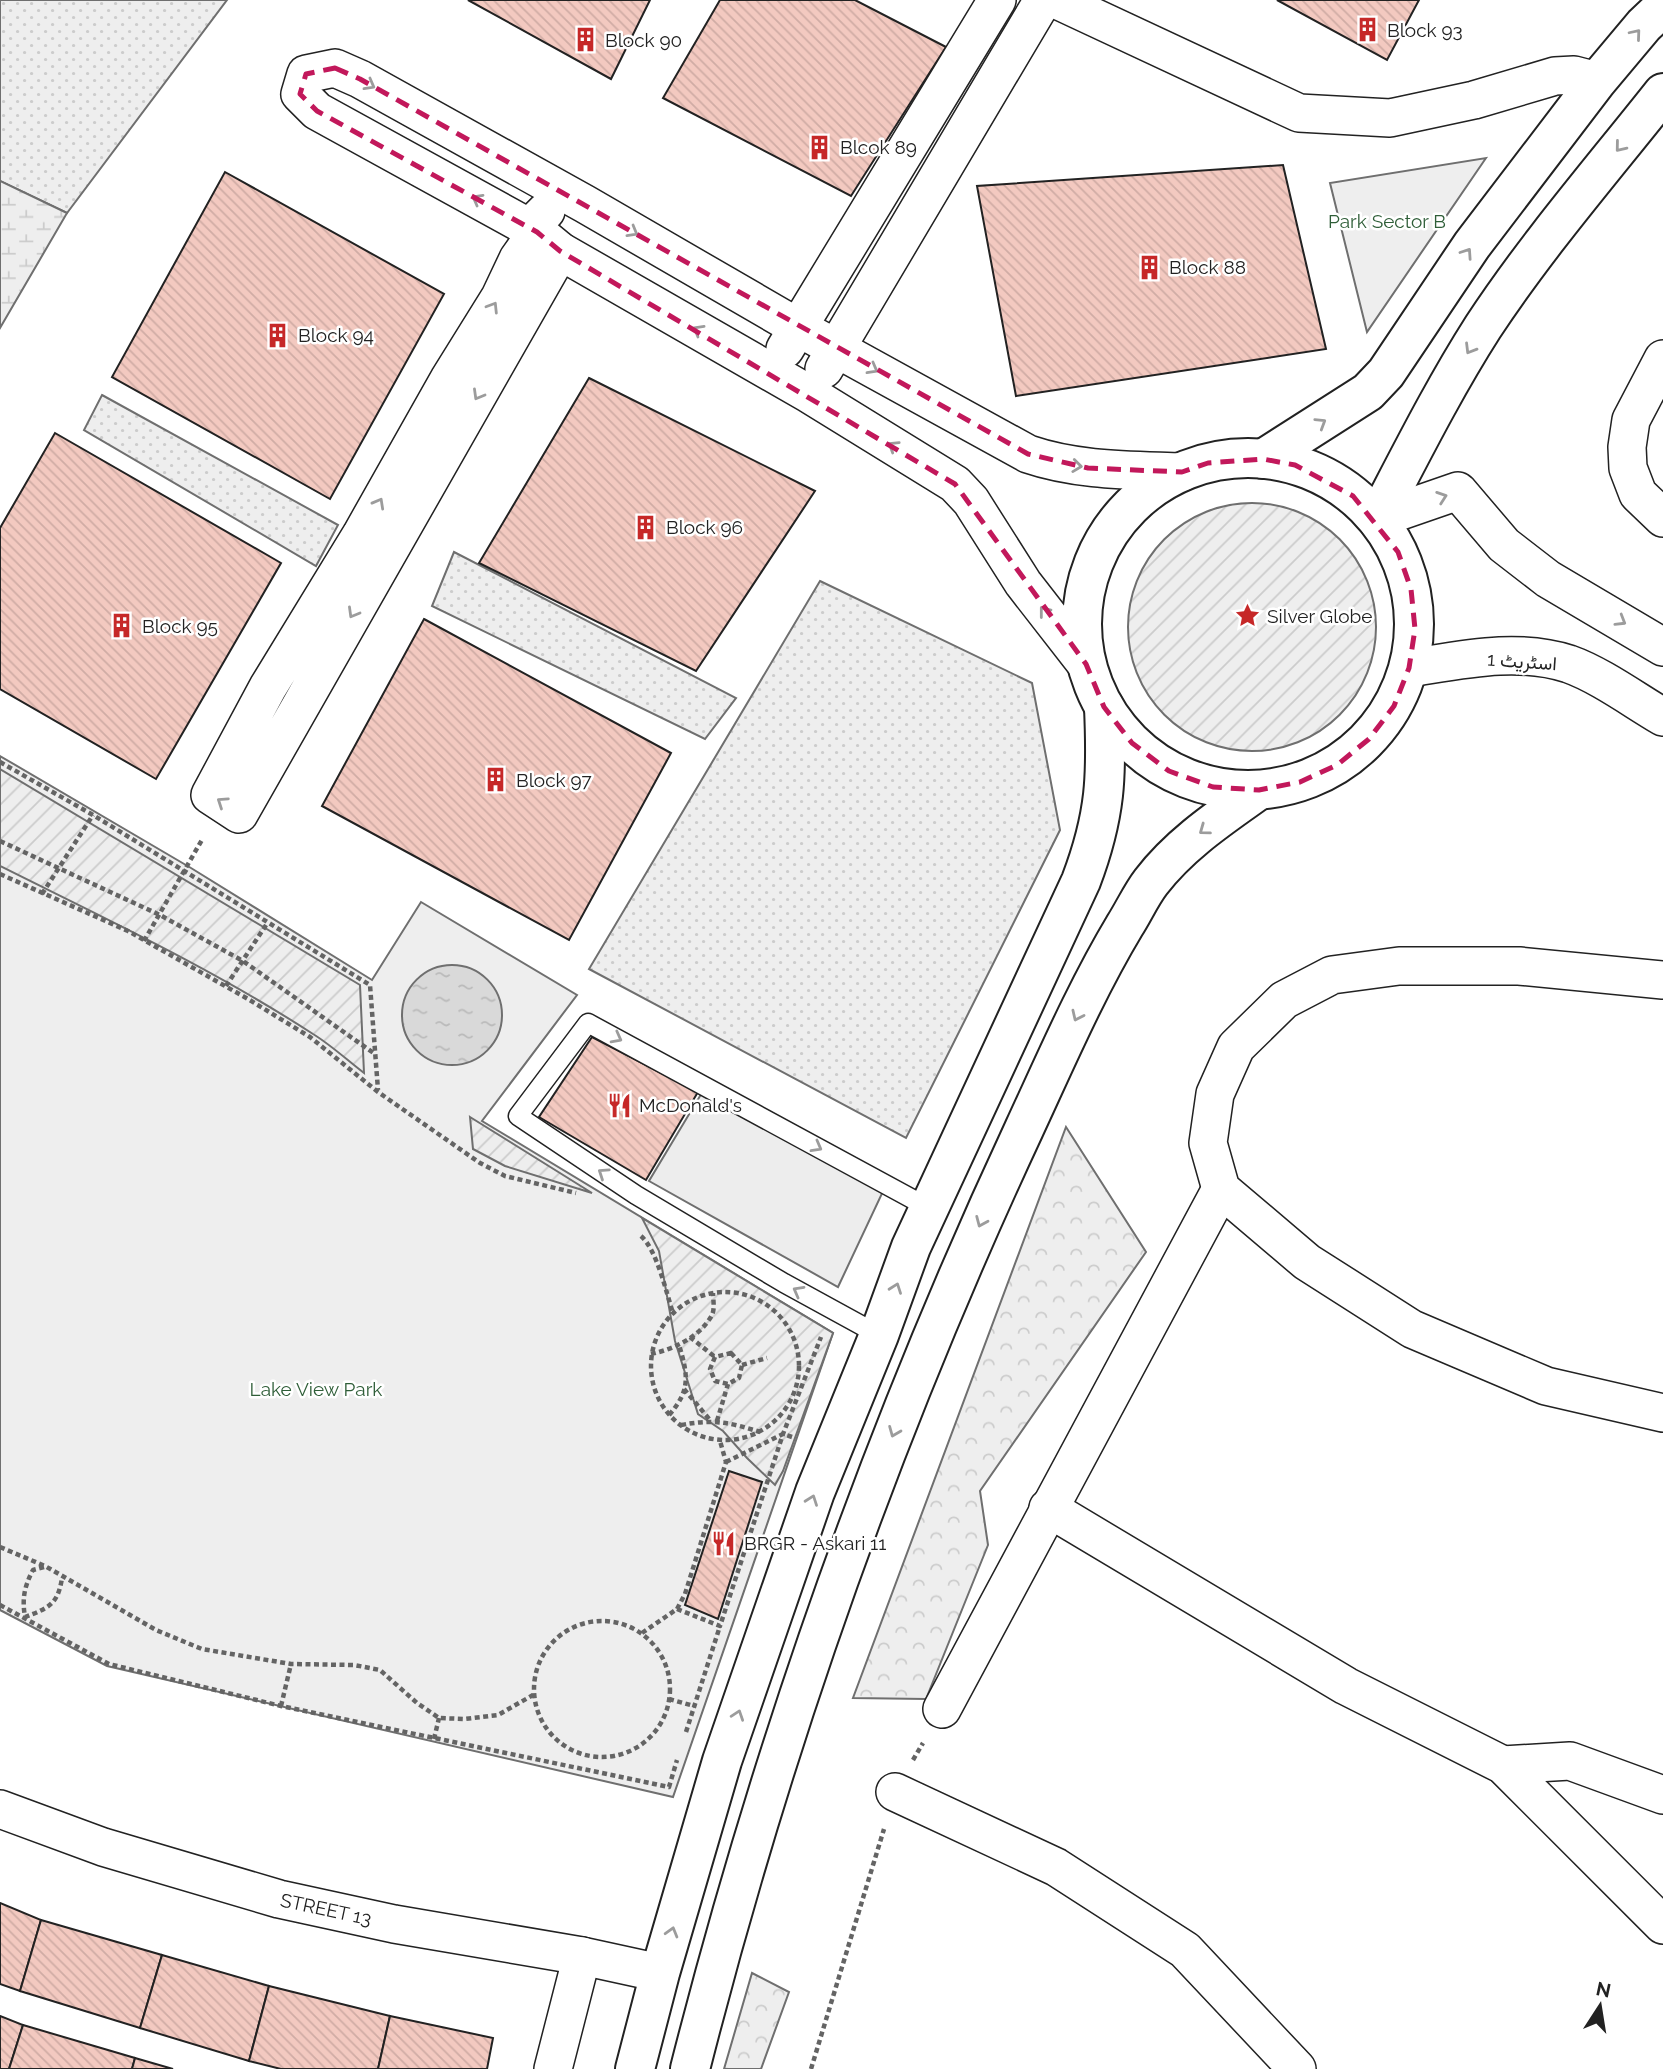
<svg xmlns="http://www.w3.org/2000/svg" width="1663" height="2069" viewBox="0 0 1663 2069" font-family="Raleway,Vazirmatn,sans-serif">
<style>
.grass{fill:url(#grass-dots);stroke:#6f6f6f;stroke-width:2}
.forest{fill:url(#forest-crowns);stroke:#6f6f6f;stroke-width:2}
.wetland{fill:url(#wetland-marsh);stroke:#6f6f6f;stroke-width:2}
.park{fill:#eee;stroke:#6f6f6f;stroke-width:2}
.garden{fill:url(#garden-furrows);stroke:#6f6f6f;stroke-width:2}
.parking{fill:#ededed;stroke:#6f6f6f;stroke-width:2}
.water{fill:url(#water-ripples);stroke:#6f6f6f;stroke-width:2}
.building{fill:url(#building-back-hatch);stroke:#222;stroke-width:2}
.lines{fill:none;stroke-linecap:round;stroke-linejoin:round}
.lane-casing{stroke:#222;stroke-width:21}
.street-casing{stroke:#222;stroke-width:40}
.secondary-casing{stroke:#222;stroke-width:42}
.path{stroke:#646464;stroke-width:4.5;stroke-dasharray:5 3.5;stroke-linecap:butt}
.lane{stroke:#fff;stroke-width:18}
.street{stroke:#fff;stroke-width:37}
.secondary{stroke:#fff;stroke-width:38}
.oneway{stroke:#9c9c9c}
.marked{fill:none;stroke:#c2185b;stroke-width:5;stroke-dasharray:14 9;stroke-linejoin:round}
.labels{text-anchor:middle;stroke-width:5;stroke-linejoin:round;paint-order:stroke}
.poi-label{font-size:19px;fill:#222;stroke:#fff;text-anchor:start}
.park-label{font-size:19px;fill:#2f5e38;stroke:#fff}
.street-label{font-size:19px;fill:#222;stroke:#fff}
</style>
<defs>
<pattern id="grass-dots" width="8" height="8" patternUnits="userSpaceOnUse" patternTransform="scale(1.75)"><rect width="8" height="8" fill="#eee"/><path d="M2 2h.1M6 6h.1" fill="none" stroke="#ccc" stroke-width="1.8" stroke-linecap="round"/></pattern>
<pattern id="forest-crowns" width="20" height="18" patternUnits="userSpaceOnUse" patternTransform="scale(1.75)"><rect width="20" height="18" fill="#eee"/><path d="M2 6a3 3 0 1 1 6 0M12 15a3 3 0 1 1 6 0" fill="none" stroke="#ccc"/></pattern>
<pattern id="wetland-marsh" width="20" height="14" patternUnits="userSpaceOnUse" patternTransform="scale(1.75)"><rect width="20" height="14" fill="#eee"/><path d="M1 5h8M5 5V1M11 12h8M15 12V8" fill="none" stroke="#ccc"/></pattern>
<pattern id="garden-furrows" width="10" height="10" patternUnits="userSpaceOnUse" patternTransform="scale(1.75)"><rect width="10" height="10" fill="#eee"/><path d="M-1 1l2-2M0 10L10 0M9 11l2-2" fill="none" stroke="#ccc"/></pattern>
<pattern id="water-ripples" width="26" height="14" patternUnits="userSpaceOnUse" patternTransform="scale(1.75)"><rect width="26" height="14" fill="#d9d9d9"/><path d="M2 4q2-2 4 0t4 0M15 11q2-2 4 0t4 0" fill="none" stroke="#bababa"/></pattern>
<pattern id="building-back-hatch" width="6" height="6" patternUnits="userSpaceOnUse" patternTransform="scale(1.75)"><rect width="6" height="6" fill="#f3c9c0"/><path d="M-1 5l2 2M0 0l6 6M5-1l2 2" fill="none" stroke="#d0aca5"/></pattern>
</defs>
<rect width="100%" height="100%" fill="#fff"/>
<g class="grass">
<path d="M0,0H227L67,213L0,181Z"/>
<path d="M102,395L338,525L316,566L84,430Z"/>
<path d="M454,552L736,698L705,739L432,606Z"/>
<path d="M820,581L1032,683L1060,830L906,1138L589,969Z"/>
</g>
<g class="forest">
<path d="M1066,1127L1146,1252L980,1491L988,1545L926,1699L853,1698Z"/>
<path d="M752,1973L789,1992L761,2069H724Z"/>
</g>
<path class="wetland" d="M0,181L67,213L0,328Z"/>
<g class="park">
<path d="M1486,158L1367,332L1330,183Z"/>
<path d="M0,756L191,868L372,980L421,902L577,995L482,1121L833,1333L673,1797L107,1666L0,1610Z"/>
</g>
<g class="garden">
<circle cx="1252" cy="627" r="124"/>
<path d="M0,769L360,985L364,1073C347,1060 331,1045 313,1034C213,969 106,919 0,866Z"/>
<path d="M470,1117L592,1193L505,1166L473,1149Z"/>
<path d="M642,1218L833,1333L783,1471L775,1485L747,1458L723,1431L698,1414L675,1341L659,1251Z"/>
</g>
<path class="parking" d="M706,1086L886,1185L838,1287L649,1181Z"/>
<circle class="water" cx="452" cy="1015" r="50"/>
<g class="building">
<path d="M468,0H650L611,79Z"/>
<path d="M720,0H855L946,47L851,196L663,98Z"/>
<path d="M1277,0H1419L1387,60Z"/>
<path d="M1283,165L1326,349L1016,396L977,186Z"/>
<path d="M225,172L444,294L330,499L112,377Z"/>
<path d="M589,378L815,491L696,671L479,563Z"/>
<path d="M55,433L281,563L156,779L0,689V528Z"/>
<path d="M424,619L671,753L569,940L322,806Z"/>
<path d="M592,1037L698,1092L646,1180L539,1117Z"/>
<path d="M729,1471L762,1482L718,1619L685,1605Z"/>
<path d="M0,1903L41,1920L20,1991L0,1984Z"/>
<path d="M41,1920L162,1955L140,2028L20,1991Z"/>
<path d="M162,1955L269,1986L249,2061L140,2028Z"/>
<path d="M269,1986L390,2016L378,2069H281L249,2061Z"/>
<path d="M0,2016L23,2025L9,2069H0Z"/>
<path d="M390,2016L493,2038L487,2069H378Z"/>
<path d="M23,2025L135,2058L132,2069H9Z"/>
<path d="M135,2058L173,2069H132Z"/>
</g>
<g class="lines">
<defs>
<path id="lane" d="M879,1335L784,1283L636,1195L518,1116L588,1023L929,1208"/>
<g id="street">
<path d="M1057,0L1299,113L1390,118L1474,100L1555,76L1574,75L1597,81"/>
<path d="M546,211L539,218L537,232L518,259L500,297L449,379L361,535L268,687L210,795L239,814L560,251"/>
<path d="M785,349L997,0"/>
<path d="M1663,359L1631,420L1627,447L1628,468L1638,494L1663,518"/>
<path d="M824,369L1043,0"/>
<path d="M1377,519L1458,491L1504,545L1548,579L1663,647"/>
<path d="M1086,664L1023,583L971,501L955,484L809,394L560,251L537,232L317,111L300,94L306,74L335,68L360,79L585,204L799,328L1028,454C1078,471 1130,470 1182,472"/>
<path d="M1409,668C1461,660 1517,647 1569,664C1600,675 1634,700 1663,717"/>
<path d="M1663,980L1519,966H1399L1332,975L1284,1000L1236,1047L1215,1094L1208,1143L1221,1189L1307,1262L1412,1329L1546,1386L1663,1413"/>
<path d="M1048,1508L1346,1686L1503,1765L1663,1925"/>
<path d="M942,1709L1221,1189"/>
<path d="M1503,1765L1570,1761L1663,1795"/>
<path d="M895,1792L1056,1867L1185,1950L1297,2069"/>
<path d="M0,1809L103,1847L279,1899L394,1924L582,1956L660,1973"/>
<path d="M553,2069L582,1956"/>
</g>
<g id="secondary">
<circle cx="1248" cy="624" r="166"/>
<path d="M1263,459L1368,392L1386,373L1472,245L1597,81L1644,25L1663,7"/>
<path d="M1377,519C1411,454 1444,388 1483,327C1537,245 1602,170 1663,93"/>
<path d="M635,2069L660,1973L722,1761L815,1492L879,1335L911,1247L1081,881C1106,815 1107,776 1104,707"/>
<path d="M690,2069C772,1746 883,1431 1024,1129C1056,1060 1086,990 1125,925C1134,911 1141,895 1151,882C1180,844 1221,817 1259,790"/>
</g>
</defs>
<use href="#lane" class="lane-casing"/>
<use href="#street" class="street-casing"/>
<use href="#secondary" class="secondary-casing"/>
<g class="path">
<path d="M0,762L93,815L370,985L378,1090"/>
<path d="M0,841L160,915L243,961L375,1054"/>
<path d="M0,874L128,931L248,999L310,1037L378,1092L480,1163L505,1176L576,1193"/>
<path d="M42,894L93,815"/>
<path d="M144,941L203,838"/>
<path d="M226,986L268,922"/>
<path d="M641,1236C657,1250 666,1292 673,1313"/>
<circle cx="725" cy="1366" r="74"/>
<path d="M690,1337L715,1357"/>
<path d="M731,1353L742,1365L739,1378L728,1384L715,1381L710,1369L715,1357Z"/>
<path d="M651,1354C674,1349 700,1337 712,1315C715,1309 713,1299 713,1293"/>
<path d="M742,1365L767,1358"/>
<path d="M684,1389L710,1420"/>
<path d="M669,1415C691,1390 688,1375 679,1345"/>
<path d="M717,1421L728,1384"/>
<path d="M681,1425C713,1419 729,1422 760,1432"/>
<path d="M726,1462L783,1434L795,1438"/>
<path d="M0,1547L45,1566L156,1630L202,1649L291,1664L354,1665L380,1670L417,1703L439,1718L464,1719L498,1715L533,1695"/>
<path d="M44,1567L33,1570C24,1587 22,1599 25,1617C49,1608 58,1604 62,1578"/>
<path d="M0,1605L109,1664L281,1706L669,1787L677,1760"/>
<path d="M677,1609L720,1626L783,1434L821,1337"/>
<circle cx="602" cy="1689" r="68"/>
<path d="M642,1633L677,1609L685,1594L726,1462L720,1441"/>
<path d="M669,1699L694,1706"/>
<path d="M281,1706L291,1664"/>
<path d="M686,1732L720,1626"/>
<path d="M434,1739L439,1718"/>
<path d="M913,1760L923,1743"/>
<path d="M811,2069L884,1829"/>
</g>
<use href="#lane" class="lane"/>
<use href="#street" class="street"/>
<use href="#secondary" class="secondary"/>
</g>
<defs><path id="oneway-chevron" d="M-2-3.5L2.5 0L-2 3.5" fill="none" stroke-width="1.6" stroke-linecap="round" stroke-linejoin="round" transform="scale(1.75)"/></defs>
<g class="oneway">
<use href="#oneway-chevron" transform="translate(1636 34) rotate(-50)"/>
<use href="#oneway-chevron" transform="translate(370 85) rotate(29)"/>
<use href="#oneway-chevron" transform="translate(1620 147) rotate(129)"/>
<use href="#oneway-chevron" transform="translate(477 199) rotate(-151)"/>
<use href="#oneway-chevron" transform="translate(633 232) rotate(30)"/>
<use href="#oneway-chevron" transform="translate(1467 253) rotate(-56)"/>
<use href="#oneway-chevron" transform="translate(493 307) rotate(-58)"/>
<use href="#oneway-chevron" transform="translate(698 330) rotate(-150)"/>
<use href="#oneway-chevron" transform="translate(1470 349) rotate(121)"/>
<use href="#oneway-chevron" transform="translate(873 369) rotate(29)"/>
<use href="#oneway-chevron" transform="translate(478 395) rotate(120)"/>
<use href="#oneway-chevron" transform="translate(1321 423) rotate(-32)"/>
<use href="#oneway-chevron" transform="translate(893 446) rotate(-148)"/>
<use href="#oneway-chevron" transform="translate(1077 466) rotate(7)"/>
<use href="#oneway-chevron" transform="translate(1442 497) rotate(-19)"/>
<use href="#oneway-chevron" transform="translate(379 503) rotate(-61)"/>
<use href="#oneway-chevron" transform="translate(1044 611) rotate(-128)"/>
<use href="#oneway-chevron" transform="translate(353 613) rotate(120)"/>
<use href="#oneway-chevron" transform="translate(1621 621) rotate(31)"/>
<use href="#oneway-chevron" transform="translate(222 802) rotate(-146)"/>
<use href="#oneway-chevron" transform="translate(1204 830) rotate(144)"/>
<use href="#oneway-chevron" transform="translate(1077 1016) rotate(115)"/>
<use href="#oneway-chevron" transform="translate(617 1038) rotate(28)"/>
<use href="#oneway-chevron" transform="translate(817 1147) rotate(29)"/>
<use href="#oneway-chevron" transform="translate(603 1173) rotate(-146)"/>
<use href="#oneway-chevron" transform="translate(981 1222) rotate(113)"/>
<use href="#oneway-chevron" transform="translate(896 1288) rotate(-70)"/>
<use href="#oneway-chevron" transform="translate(798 1291) rotate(-151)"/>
<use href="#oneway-chevron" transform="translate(894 1432) rotate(112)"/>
<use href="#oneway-chevron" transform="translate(812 1500) rotate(-70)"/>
<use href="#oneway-chevron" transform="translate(738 1715) rotate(-71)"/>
<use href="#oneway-chevron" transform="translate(672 1932) rotate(-74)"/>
</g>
<path class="marked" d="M335,68L360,79L1028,454L1088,468L1182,472L1208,463L1263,459L1295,465L1353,496L1398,552L1411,589L1415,629L1409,668L1394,706L1369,739L1337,765L1300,782L1259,790L1213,787L1169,771L1132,743L1104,707L1086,664L955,484L560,251L537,232L317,111L300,94L306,74Z"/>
<defs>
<symbol id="building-bare" viewBox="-9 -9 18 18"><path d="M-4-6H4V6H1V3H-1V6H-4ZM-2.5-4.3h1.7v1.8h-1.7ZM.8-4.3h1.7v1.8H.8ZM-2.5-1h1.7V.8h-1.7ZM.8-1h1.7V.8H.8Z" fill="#c62828" stroke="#fff" stroke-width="2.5" paint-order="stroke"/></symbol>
<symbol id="sight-bare" viewBox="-9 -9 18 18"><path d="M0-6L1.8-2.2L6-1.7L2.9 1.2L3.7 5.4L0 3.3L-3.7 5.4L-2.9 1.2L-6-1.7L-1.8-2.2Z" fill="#c62828" stroke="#fff" stroke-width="2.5" paint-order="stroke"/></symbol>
<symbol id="restaurant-bare" viewBox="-9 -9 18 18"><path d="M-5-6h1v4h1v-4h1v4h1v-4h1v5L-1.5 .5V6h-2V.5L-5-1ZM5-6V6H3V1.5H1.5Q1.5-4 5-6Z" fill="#c62828" stroke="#fff" stroke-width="2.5" paint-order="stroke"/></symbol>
</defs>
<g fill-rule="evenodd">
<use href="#building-bare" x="1350" y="12" width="35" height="35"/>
<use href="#building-bare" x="568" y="22" width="35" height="35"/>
<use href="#building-bare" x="802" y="130" width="35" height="35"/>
<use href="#building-bare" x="1132" y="250" width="35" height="35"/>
<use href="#building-bare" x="260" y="318" width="35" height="35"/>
<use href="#building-bare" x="628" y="510" width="35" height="35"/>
<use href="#sight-bare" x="1230" y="598" width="35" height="35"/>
<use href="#building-bare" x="104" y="608" width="35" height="35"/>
<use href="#building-bare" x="478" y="762" width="35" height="35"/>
<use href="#restaurant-bare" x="602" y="1088" width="35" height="35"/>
<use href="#restaurant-bare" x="706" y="1526" width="35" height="35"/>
</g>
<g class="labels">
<g class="poi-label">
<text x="1387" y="37">Block 93</text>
<text x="605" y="47">Block 90</text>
<text x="840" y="154">Blcok 89</text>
<text x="1169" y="274">Block 88</text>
<text x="298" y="342">Block 94</text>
<text x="666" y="534">Block 96</text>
<text x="1267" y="623">Silver Globe</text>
<text x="142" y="633">Block 95</text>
<text x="516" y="787">Block 97</text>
<text x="639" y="1112">McDonald's</text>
<text x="744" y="1550">BRGR - Askari 11</text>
</g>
<g class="park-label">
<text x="1387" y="228">Park Sector B</text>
<text x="316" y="1396">Lake View Park</text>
</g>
<g class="street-label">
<text transform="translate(1522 661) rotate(4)" y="7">اسٹریٹ 1</text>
<text transform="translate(326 1909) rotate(12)" y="7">STREET 13</text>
</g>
</g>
<g transform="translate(1600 2006) rotate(12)" stroke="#ffffff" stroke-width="5" paint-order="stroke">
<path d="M0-5L12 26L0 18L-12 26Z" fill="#222222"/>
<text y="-10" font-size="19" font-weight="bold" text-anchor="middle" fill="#222222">N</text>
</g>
</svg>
